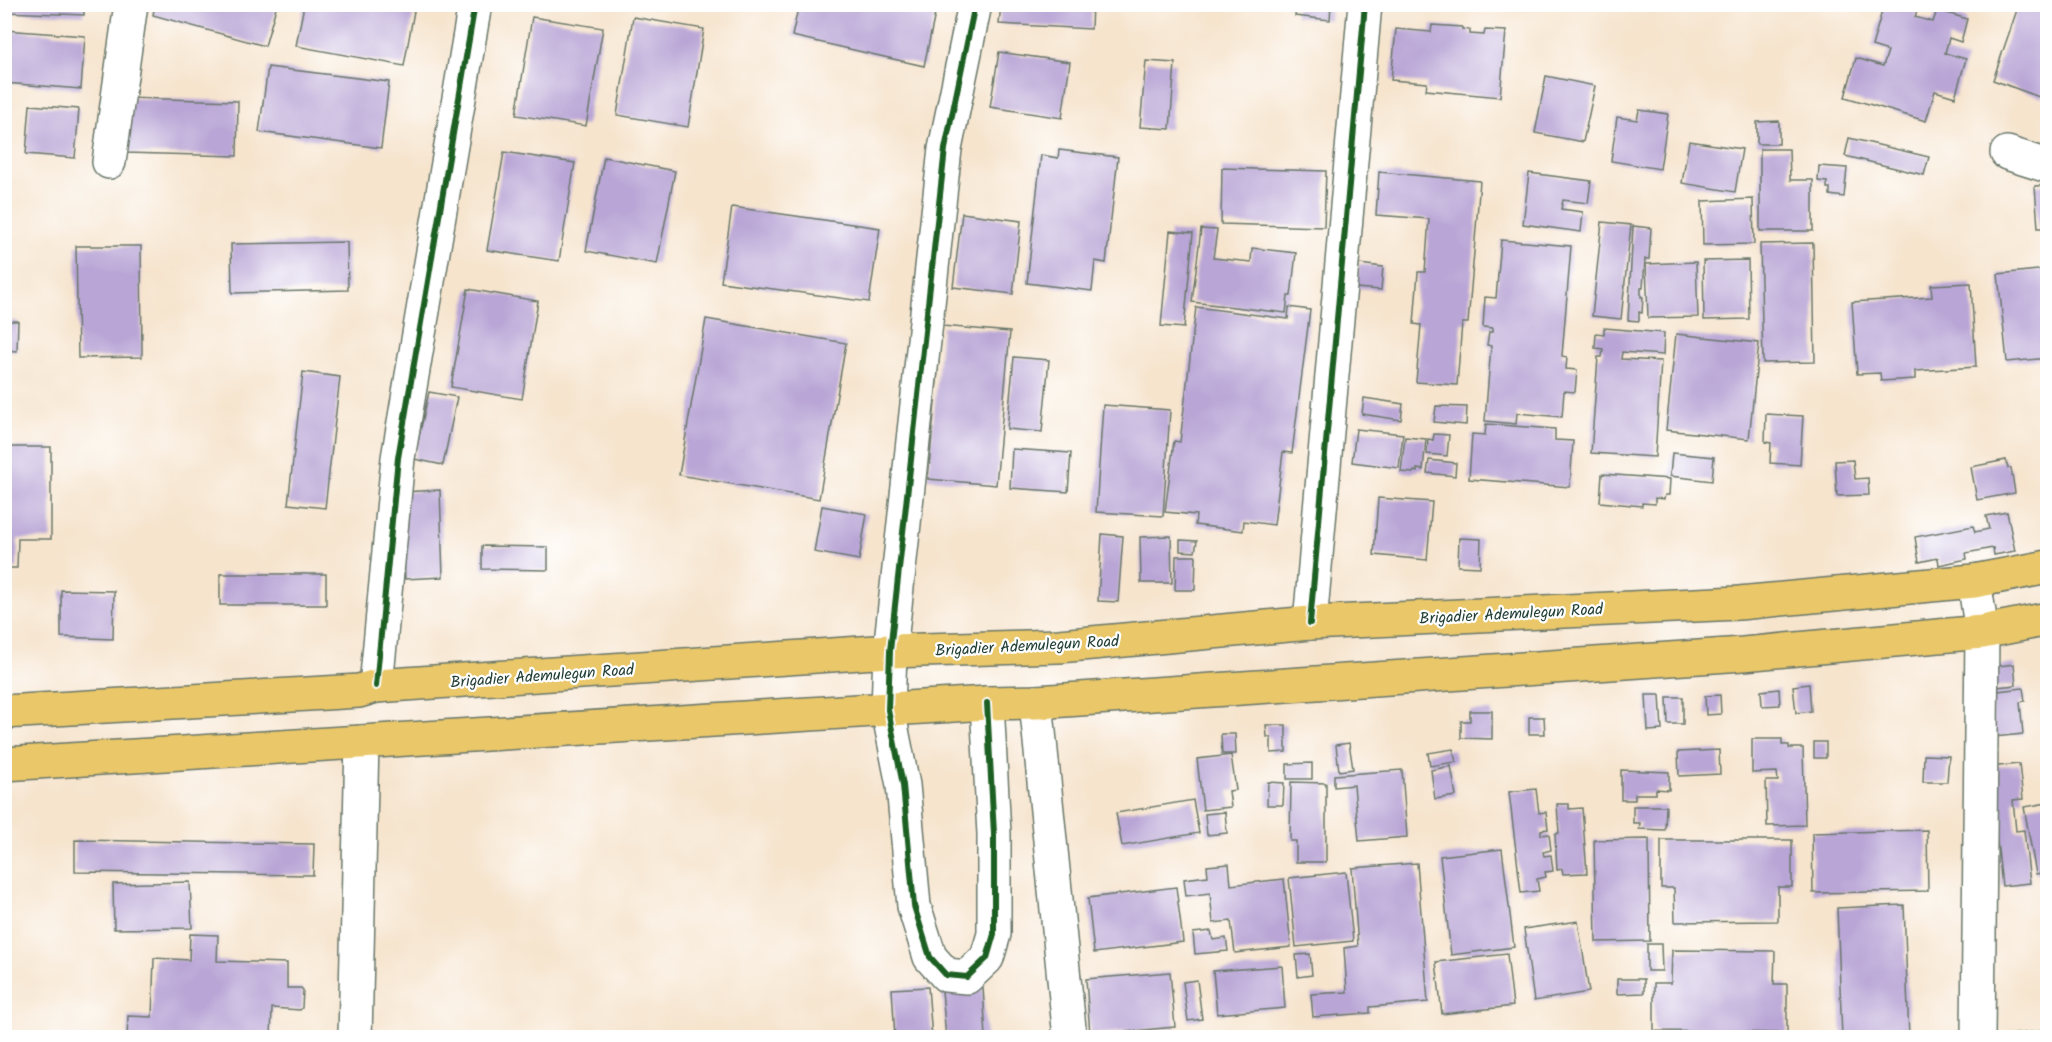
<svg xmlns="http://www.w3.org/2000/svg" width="2052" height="1042" viewBox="0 0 2052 1042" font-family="Kalam,sans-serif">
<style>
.building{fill:#b9a6d6}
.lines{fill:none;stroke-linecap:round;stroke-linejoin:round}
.minor-casing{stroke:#6a776a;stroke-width:36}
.major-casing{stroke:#6a776a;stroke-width:36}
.minor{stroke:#fff;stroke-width:33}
.major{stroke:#eac769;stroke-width:33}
.cycleway-casing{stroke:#fff;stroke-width:10}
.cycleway{stroke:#1b5e20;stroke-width:6}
.labels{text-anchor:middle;stroke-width:4.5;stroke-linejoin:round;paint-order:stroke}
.street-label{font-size:16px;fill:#1f3d34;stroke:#fff}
</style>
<rect width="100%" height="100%" fill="#fff"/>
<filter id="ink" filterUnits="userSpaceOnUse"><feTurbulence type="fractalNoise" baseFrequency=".0167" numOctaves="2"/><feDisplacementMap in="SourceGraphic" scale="12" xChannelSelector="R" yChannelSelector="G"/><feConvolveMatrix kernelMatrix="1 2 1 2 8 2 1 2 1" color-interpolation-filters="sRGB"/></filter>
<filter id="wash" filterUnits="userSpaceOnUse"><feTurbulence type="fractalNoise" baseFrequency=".008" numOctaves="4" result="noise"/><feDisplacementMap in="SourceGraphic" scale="24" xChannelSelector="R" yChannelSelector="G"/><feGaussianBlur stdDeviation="1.35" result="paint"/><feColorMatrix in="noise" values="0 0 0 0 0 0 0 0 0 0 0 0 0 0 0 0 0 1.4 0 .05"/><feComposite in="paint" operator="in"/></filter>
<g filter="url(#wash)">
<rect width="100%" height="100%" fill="#f6e4cd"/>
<g id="blocks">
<g class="building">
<path d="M155,4H277L265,46L153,15Z"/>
<path d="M799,4H916L936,9L924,66L792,36Z"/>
<path d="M1001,4H1092L1091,29L999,24Z"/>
<path d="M1296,4H1331L1330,20L1295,16Z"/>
<path d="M1884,4H1919L1915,17L1933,22L1937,10L1967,19L1961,42L1949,38L1945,53L1966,59L1955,97L1935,91L1926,121L1845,97L1856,58L1883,66L1888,51L1872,46Z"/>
<path d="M2019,4H2047L2045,10H2048V83L2042,98L1993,80Z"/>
<path d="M4,5H84V15L4,12Z"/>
<path d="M304,5H381L414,11L404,66L296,46Z"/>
<path d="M532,17L603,28L586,126L516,115Z"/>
<path d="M633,17L704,29L688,127L617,115Z"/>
<path d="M1432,25L1462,27V29L1470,30V34L1484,35L1485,30L1506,31L1500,97L1426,90L1427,83L1391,80L1396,29L1431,32Z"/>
<path d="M4,30L85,36L81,89L4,83Z"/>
<path d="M999,52L1070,62L1062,118L990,107Z"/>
<path d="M1146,61L1175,63L1170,129L1140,127Z"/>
<path d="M268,67L389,82L381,148L259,132Z"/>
<path d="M1546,76L1595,86L1583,142L1535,133Z"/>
<path d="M127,98L238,101L237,156L125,153Z"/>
<path d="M30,105L79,109L75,158L26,154Z"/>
<path d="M1639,110L1668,114L1660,169L1611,161L1617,117L1637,120Z"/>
<path d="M1779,121V144H1757V122Z"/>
<path d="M1849,138L1929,157L1924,175L1845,156Z"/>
<path d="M1689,141L1742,149L1735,192L1682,183Z"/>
<path d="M1760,149H1789L1790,180H1813V231H1760Z"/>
<path d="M1059,150L1118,157L1106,263L1095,261L1092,291L1027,283L1041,155L1058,158Z"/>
<path d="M504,152L575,163L559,261L487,250Z"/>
<path d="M604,157L675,171L657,264L586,251Z"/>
<path d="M1819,166L1847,168L1844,197L1830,195V188H1827V182L1818,181Z"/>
<path d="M1222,168L1326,171L1324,227L1221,224Z"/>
<path d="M1379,172L1480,181L1468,323H1462L1457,385L1416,382L1421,325L1414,324L1418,272H1425L1429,219L1376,215Z"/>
<path d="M1529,173L1591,181L1588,203L1563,200L1561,209L1583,212L1581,232L1523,224Z"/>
<path d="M2048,185V228H2038L2035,186Z"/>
<path d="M1753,199L1754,244L1703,245L1702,201Z"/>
<path d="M732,207L880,228L869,302L721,282Z"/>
<path d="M962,213L1021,221L1013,294L953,287Z"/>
<path d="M1602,222L1631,225L1621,319L1592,316Z"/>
<path d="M1633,226L1651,228L1649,259H1645L1643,288H1641V297H1643L1642,313L1639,312V321L1628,320Z"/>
<path d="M1201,229L1217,230L1213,258L1251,262L1252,248L1296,253L1291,296H1288L1286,313L1192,302Z"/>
<path d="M1170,231L1193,233L1184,328L1161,326Z"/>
<path d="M1501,240L1571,246L1562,356L1567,357L1566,369L1577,370L1575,392L1564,391L1562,417L1517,413L1516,424L1485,421L1491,346L1487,345L1489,332H1493V328L1483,327L1485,297L1496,298Z"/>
<path d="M347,242L348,290L232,293L231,244Z"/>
<path d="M1813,243L1815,362L1763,363L1760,244Z"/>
<path d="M76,246H141L142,357L78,358Z"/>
<path d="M1748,260L1749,319L1704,320L1703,261Z"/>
<path d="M1696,262L1698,317L1648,318L1646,264Z"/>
<path d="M1359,264L1383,267L1381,290L1356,288Z"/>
<path d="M2048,269V358L2007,362L1998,274Z"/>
<path d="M1971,283L1976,367L1915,371V379L1881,381L1880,373L1857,374L1852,302L1932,297L1931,285Z"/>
<path d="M468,289L538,301L522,399L451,387Z"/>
<path d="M1196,307L1288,319L1289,307L1310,310L1292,453L1283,452L1274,525L1244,521L1243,531L1195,525L1196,515L1165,512L1174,441L1180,442Z"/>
<path d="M706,319L846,343L819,499L679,475Z"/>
<path d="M4,321H18L17,351L4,350Z"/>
<path d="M942,326L1010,332L996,485L928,479Z"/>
<path d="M1604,328L1664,333L1663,355L1622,352L1621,359L1661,361L1655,457L1591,453L1598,357H1602L1603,349L1595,348L1596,333L1604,334Z"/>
<path d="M1676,334L1759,343L1749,439L1666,430Z"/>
<path d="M1014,357L1049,360L1042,432L1007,429Z"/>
<path d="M303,372L340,377L325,508L288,504Z"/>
<path d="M429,392L457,397L443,465L414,459Z"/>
<path d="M1364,398L1403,404L1401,420L1362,414Z"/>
<path d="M1103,405L1170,410L1163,516L1096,512Z"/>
<path d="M1436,406L1467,407L1466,425L1434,422Z"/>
<path d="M1766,414L1803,416L1800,465L1770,463L1771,443L1765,442Z"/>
<path d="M1486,424L1555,429V440L1573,441L1570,487L1469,479L1472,434L1485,435Z"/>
<path d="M1356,429L1403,434L1399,468L1352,462Z"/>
<path d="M1434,434L1449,435L1447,456L1427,454L1428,439L1433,440Z"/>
<path d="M1405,437L1426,439L1423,470L1417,469V472L1414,471L1413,473L1401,472Z"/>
<path d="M4,447H51V539H18L17,568H4Z"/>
<path d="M1012,449L1071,453L1068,492L1010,488Z"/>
<path d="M1672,453L1714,457L1712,481L1670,476Z"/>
<path d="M1429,460L1456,463L1455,476L1427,473Z"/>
<path d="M1853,460L1855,479L1868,478L1869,495L1837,496L1835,461Z"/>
<path d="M2006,460L2008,468H2011L2015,493L1977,500L1971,467Z"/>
<path d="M1602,474L1670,479L1669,495H1665L1664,499L1655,498V504L1642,503V506L1600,502Z"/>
<path d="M440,490L443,577L405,579L401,492Z"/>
<path d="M1378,498L1432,502L1427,560L1374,555Z"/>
<path d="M822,506L867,514L859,560L814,552Z"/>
<path d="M2007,512L2015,551L1994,555L1993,548L1966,553L1967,559L1939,565L1938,558L1919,562L1915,537L1973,526L1975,532L1989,529L1986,516Z"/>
<path d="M1102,534L1123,536L1118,602L1098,601Z"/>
<path d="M1171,536L1172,583H1141L1140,537Z"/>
<path d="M1459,538L1481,539L1480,567L1458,566Z"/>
<path d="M1180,540L1197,541L1195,552L1180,551Z"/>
<path d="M482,546L548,547V570L482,569Z"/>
<path d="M1176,556H1196L1195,590H1175Z"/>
<rect x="220" y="574" width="106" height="31"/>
<path d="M61,590L114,591L113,639L61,637Z"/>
<path d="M2014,664L2016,685L1987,688L1984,668Z"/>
<path d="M1809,684L1811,711L1796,713L1793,686Z"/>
<path d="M2023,688L2025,701L2020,702L2023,734L1994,737L1989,692Z"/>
<path d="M1779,689L1780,705L1762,706L1761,691Z"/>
<path d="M1646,695H1660L1662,730L1648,731Z"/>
<path d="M1720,695L1721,714L1706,715L1705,696Z"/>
<path d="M1667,697H1683V724H1668Z"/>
<path d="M1470,711H1492V739L1461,738V721H1470Z"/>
<path d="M1529,717H1544L1545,734H1529Z"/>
<path d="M1266,725H1286V752L1271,753V737H1267Z"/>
<path d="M1221,734H1235L1236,754H1222Z"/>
<path d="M1752,739H1782V745H1789V748H1803L1805,825L1767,826L1766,781H1778L1777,772L1752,773Z"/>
<rect x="1814" y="742" width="12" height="16"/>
<path d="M1349,743L1353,769L1339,771L1336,745Z"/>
<path d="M1453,749L1456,762L1430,766L1428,753Z"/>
<path d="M1719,750L1720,774L1679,776L1678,752Z"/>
<path d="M1231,755L1236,790L1229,791L1231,807L1203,810L1197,759Z"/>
<path d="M1924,755L1949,756L1947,782H1923Z"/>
<path d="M1312,763V779H1287V764Z"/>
<path d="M2019,764L2023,799L2013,800L2016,831L2024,830L2030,883L2002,886L1989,767Z"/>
<path d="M1451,766L1456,796L1435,799L1431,770Z"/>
<path d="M1402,770L1407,837L1359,841L1354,785L1334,787V775Z"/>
<path d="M1621,770L1669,772V790L1656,789V794H1635V800H1621Z"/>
<path d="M1268,782L1284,783L1283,805H1267Z"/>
<path d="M1291,782L1326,783V862H1296V841H1290Z"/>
<path d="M1536,789L1539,813L1546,812L1548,829L1541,830V835L1549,834L1551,850L1543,852L1544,856L1551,855L1553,871L1545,872L1546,877L1537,879L1539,891L1521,893L1509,792Z"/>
<path d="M1193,800L1199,833L1122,846L1116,813Z"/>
<path d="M2048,803V872L2036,874L2024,807Z"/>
<path d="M1557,804H1569V809L1582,808L1587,873L1563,874L1562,869L1557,870L1555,834L1559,833Z"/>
<path d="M1633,806H1666L1665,830L1639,829L1640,823H1633Z"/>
<path d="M1225,812L1227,833L1207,835L1205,814Z"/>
<path d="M1927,830L1928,891L1813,893L1812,833Z"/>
<path d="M1649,839L1650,941L1596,942L1594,840Z"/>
<path d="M75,840L314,844L313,875L75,872Z"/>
<path d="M1661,840H1792V887H1778V921L1675,922L1674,888H1661Z"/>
<path d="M1502,849L1514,947L1451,955L1440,856Z"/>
<path d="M1417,863L1428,1002L1370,1007V1013L1313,1017L1311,994L1347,992L1344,948L1358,946L1352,868Z"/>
<path d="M1229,864L1231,885L1284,879L1291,947L1235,953L1231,921L1213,923L1210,893L1186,896L1184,879L1208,876L1207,866Z"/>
<path d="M1346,872L1353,941L1296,947L1289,878Z"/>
<path d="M190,882L192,928L114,929L113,884Z"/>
<path d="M1176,887L1183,942L1094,953L1088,898Z"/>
<path d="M1904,905L1909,1038H1842L1837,908Z"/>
<path d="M1578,921L1589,992L1534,1001L1524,929Z"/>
<path d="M1211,931L1213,940L1226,938L1228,951L1195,954L1193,933Z"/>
<path d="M190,934L218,935L217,961L287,963V988H301L303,990L302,1008L300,1010L272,1008L271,1038H127L128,1016L152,1017L154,958L189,960Z"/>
<path d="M1647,944H1661L1662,971H1647Z"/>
<path d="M1672,950L1775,951L1774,984H1787V1033L1654,1031V983H1671Z"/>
<path d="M1310,954L1312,975L1298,977L1296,955Z"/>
<path d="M1507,954L1513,1006L1442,1014L1436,962Z"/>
<path d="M1282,966L1285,1008L1217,1014L1213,971Z"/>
<path d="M1170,972L1175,1027L1090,1035L1086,979Z"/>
<path d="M1617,979H1644V993L1617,994Z"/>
<path d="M1197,980L1202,1019L1188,1021L1183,982Z"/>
<path d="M928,987L932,1038H895L892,989Z"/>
<path d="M983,987L986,1038H946L942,990Z"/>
<path d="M2041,1031V1038H2002V1036Z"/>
</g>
</g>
</g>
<g filter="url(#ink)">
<use href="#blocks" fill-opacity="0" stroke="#6a776a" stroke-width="1.5"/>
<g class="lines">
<defs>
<g id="minor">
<path d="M975,4L945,149L890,651L888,710L903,785L914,906L930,957L946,975L967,977L987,958L994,934V834L987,703"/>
<path d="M2007,153L2048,166"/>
<path d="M109,162L131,4"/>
<path d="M1974,581L1982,632L1978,1038"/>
<path d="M1310,623L1365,4"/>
<path d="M376,686L398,458L475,4"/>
<path d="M1036,702L1070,1038"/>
<path d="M355,1038L362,742"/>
</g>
<g id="major">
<path d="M4,712L359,691L376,686L890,651L1059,646L1310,623L1739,603L1974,581L2048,567"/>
<path d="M4,764L987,703L1036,702L1743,654L1982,632L2048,619"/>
</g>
</defs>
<use href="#minor" class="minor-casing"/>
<use href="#major" class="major-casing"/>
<use href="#minor" class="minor"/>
<use href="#major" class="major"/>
<defs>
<g id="cycleway">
<path d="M975,4L945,149L890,651L888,710L903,785L914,906L930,957L946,975L967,977L987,958L994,934V834L987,703"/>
<path d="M1310,623L1365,4"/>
<path d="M376,686L398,458L475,4"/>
</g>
</defs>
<use href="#cycleway" class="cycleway-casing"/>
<use href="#cycleway" class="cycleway"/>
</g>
</g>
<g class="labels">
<g class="street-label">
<text transform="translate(1511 613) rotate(-3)" y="6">Brigadier Ademulegun Road</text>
<text transform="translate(1027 645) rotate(-3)" y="6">Brigadier Ademulegun Road</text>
<text transform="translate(542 675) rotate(-4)" y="6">Brigadier Ademulegun Road</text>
</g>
</g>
<rect width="2052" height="1042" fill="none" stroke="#fff" stroke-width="24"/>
</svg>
